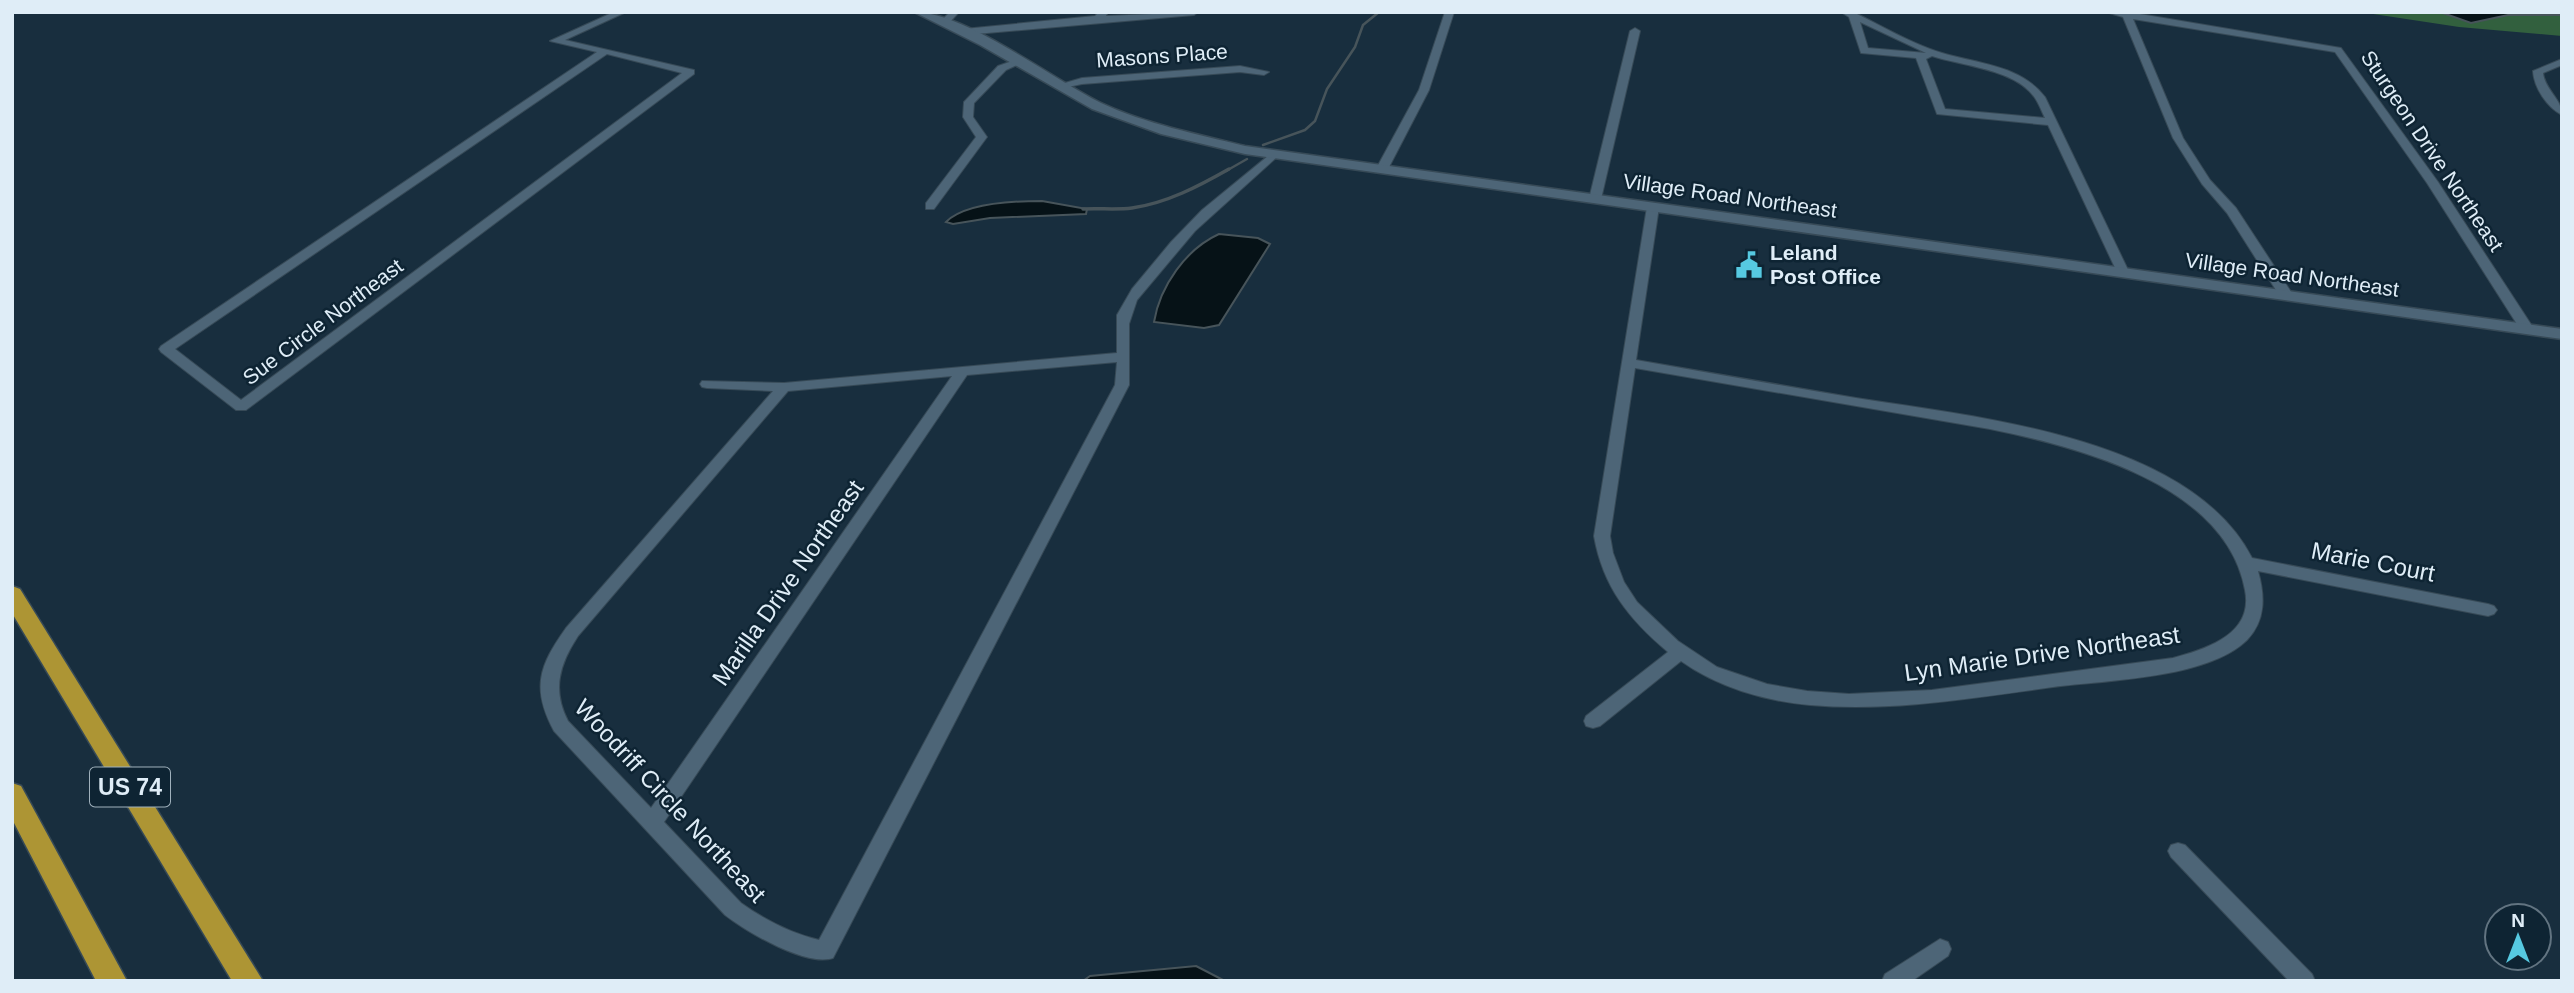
<svg xmlns="http://www.w3.org/2000/svg" width="2574" height="993" viewBox="0 0 2574 993" font-family="Arial,sans-serif">
<style>
.green{fill:#32603e}
.water{fill:#061217;stroke:#47545a;stroke-width:2}
.lines{fill:none;stroke-linecap:round;stroke-linejoin:round}
.stream-far1{stroke:#47545a;stroke-width:2.5}
.stream{stroke:#47545a;stroke-width:3.5}
.minor-casing{stroke:#374a57;stroke-width:2}
.secondary-casing{stroke:#374a57;stroke-width:3}
.motorway-casing{stroke:#374a57;stroke-width:3}
.minor{fill:#4d6577;fill-rule:evenodd}
.secondary{fill:#4d6577;fill-rule:evenodd}
.motorway{fill:#ad9534;fill-rule:evenodd}
.labels{text-anchor:middle;stroke-width:5;stroke-linejoin:round;paint-order:stroke}
.far-street-label{font-size:21px;fill:#dfedf7;stroke:#0e2433}
.far-poi-label{font-size:21px;font-weight:bold;fill:#dfedf7;stroke:#0e2433;text-anchor:start}
.shield{fill:#0e2433;stroke:#a0b1bc;stroke-width:2}
.shield-label{font-size:23px;font-weight:bold;fill:#dfedf7}
.street-label{font-size:24px;fill:#dfedf7;stroke:#0e2433}
</style>
<rect width="100%" height="100%" fill="#182e3e"/>
<path class="green" d="M2360,12H2440L2471,23L2508,15H2562V36L2459,27Z"/>
<g class="water">
<path d="M2440,12H2562V15H2508L2471,23Z"/>
<path d="M1042,201L1087,209L1086,214L990,218L953,224L946,222C965,203 1015,201 1042,201Z"/>
<path d="M1219,234L1258,238L1270,244L1219,325L1204,328L1154,322C1160,286 1186,249 1219,234Z"/>
<path d="M1196,966L1225,981H1083L1090,976Z"/>
</g>
<g class="lines">
<g class="stream-far1">
<path d="M1263,145L1305,130L1315,121L1327,89L1355,47L1363,25L1379,12"/>
<path d="M1226,171L1247,159"/>
</g>
<path class="stream" d="M1083,209C1099,208 1116,210 1132,208C1167,203 1199,186 1229,169"/>
<defs>
<g id="minor">
<path d="M614,12H626L565,40L694,70V74L246,410H236L161,352L159,349L161,346L597,52L550,41ZM607,54L682,73L241,400L175,349Z"/>
<path d="M950,12H959L947,25H941V21Z"/>
<path d="M1099,12H1108L1106,16L1198,12L1194,15L964,35L959,32L964,29L1095,16Z"/>
<path d="M1445,12H1454L1429,90L1388,169L1378,171L1376,169L1419,90Z"/>
<path d="M1841,12H1853C1882,26 1912,44 1942,53C1979,64 2020,65 2045,97L2129,272L2127,275H2119L2117,272L2048,125L1937,114L1916,58L1861,53L1849,17ZM1860,22L1926,53L1868,48ZM1932,56C1962,66 2016,69 2035,98C2039,104 2042,112 2045,118L1945,109L1926,59Z"/>
<path d="M2106,12H2128L2341,48L2438,182L2534,329L2532,332H2522L2427,183L2335,52L2133,19L2183,138L2210,180L2236,208L2293,295L2291,298H2281L2227,213L2202,184L2173,138L2123,17Z"/>
<path d="M1635,28L1640,31L1601,199L1595,203L1589,199L1630,31Z"/>
<path d="M1018,59L1026,61L1006,70L974,103L973,117L987,137L934,209H926V203L976,137L963,117L964,102L998,66Z"/>
<path d="M2562,59V65L2543,73C2545,90 2562,99 2562,115C2547,107 2534,88 2533,71Z"/>
<path d="M1240,66L1269,72L1264,75L1240,72L1082,84L1063,88L1058,85L1082,78Z"/>
<path d="M1274,151L1278,152V156L1195,231L1137,300L1129,324V385L833,958C806,967 747,932 725,915L554,731C531,688 539,666 566,628L773,391L707,388L702,387L700,384L702,381L784,383L1117,353V315L1132,289L1171,242L1202,210ZM1117,362L1115,385L819,940C790,933 765,920 741,903L664,822L967,375ZM952,376L651,808L568,721C552,690 559,665 578,636L788,391Z"/>
<path d="M1653,203L1659,207L1636,360C1710,373 1783,386 1856,398C1976,417 2190,437 2252,558L2488,604L2494,606L2497,610L2494,614L2488,616L2258,571C2265,596 2266,620 2247,640C2207,679 2106,680 2053,687C1972,698 1892,712 1810,705C1765,701 1717,687 1681,661L1600,726L1593,728L1586,726L1584,721L1586,716L1668,652C1629,619 1603,587 1594,536L1647,207ZM1635,368L1990,429C2079,447 2226,485 2245,590C2254,634 2207,649 2173,658L1932,690L1849,694L1807,691L1767,684L1717,667L1678,641L1637,602L1624,582L1613,553L1610,536Z"/>
<path d="M2178,843L2185,845L2312,974L2315,981H2289L2171,857L2168,851L2171,845Z"/>
<path d="M1940,939L1948,942L1951,949L1948,956L1912,981H1882L1885,974Z"/>
</g>
<path id="secondary" d="M914,12C965,12 1052,79 1101,103C1146,124 1197,134 1245,146L2562,329V339L1245,154L1161,134L1092,109L980,45Z"/>
<g id="motorway">
<path d="M12,586L20,589L263,981H232L12,613Z"/>
<path d="M12,783L21,786L127,981H96L12,819Z"/>
</g>
</defs>
<use href="#minor" class="minor-casing"/>
<use href="#secondary" class="secondary-casing"/>
<use href="#motorway" class="motorway-casing"/>
<use href="#minor" class="minor"/>
<use href="#secondary" class="secondary"/>
<use href="#motorway" class="motorway"/>
</g>
<defs>
<symbol id="civic-bare" viewBox="-9 -9 18 18"><path d="M-.6-6.5H3V-4.5H.6V-3L4-1V1h2V6H-6V1h2V-1L-.6-3ZM-1.2 2.5V6h2.4V2.5Z" fill="#56c9e1" stroke="#0e2433" stroke-width="2.5" paint-order="stroke"/></symbol>
</defs>
<g fill-rule="evenodd">
<use href="#civic-bare" x="1730" y="246" width="38" height="38"/>
</g>
<g class="labels">
<g class="far-street-label">
<text transform="translate(1162 56) rotate(-4)" y="7">Masons Place</text>
<text transform="translate(2432 151) rotate(56)" y="7">Sturgeon Drive Northeast</text>
<text transform="translate(1730 196) rotate(8)" y="7">Village Road Northeast</text>
<text transform="translate(2292 275) rotate(8)" y="7">Village Road Northeast</text>
<text transform="translate(323 322) rotate(-37)" y="7">Sue Circle Northeast</text>
</g>
<g class="far-poi-label">
<text x="1770" y="260">Leland<tspan x="1770" dy="24">Post Office</tspan></text>
</g>
<rect class="shield" x="90" y="767.5" width="80" height="39" rx="5"/>
<g class="shield-label">
<text x="130" y="795">US 74</text>
</g>
<g class="street-label">
<text transform="translate(2373 562) rotate(11)" y="8">Marie Court</text>
<text transform="translate(788 583) rotate(-55)" y="8">Marilla Drive Northeast</text>
<text transform="translate(2042 654) rotate(-8)" y="8">Lyn Marie Drive Northeast</text>
<text transform="translate(670 801) rotate(47)" y="8">Woodriff Circle Northeast</text>
</g>
</g>
<rect width="2574" height="993" fill="none" stroke="#dfedf7" stroke-width="28"/>
<g transform="translate(2518 937)"><circle r="33" fill="#0e2433" stroke="#627481" stroke-width="2"/>
<path d="M0-5L12 26L0 18L-12 26Z" fill="#56c9e1"/>
<text y="-10" font-size="19" font-weight="bold" text-anchor="middle" fill="#dfedf7">N</text>
</g>
</svg>
